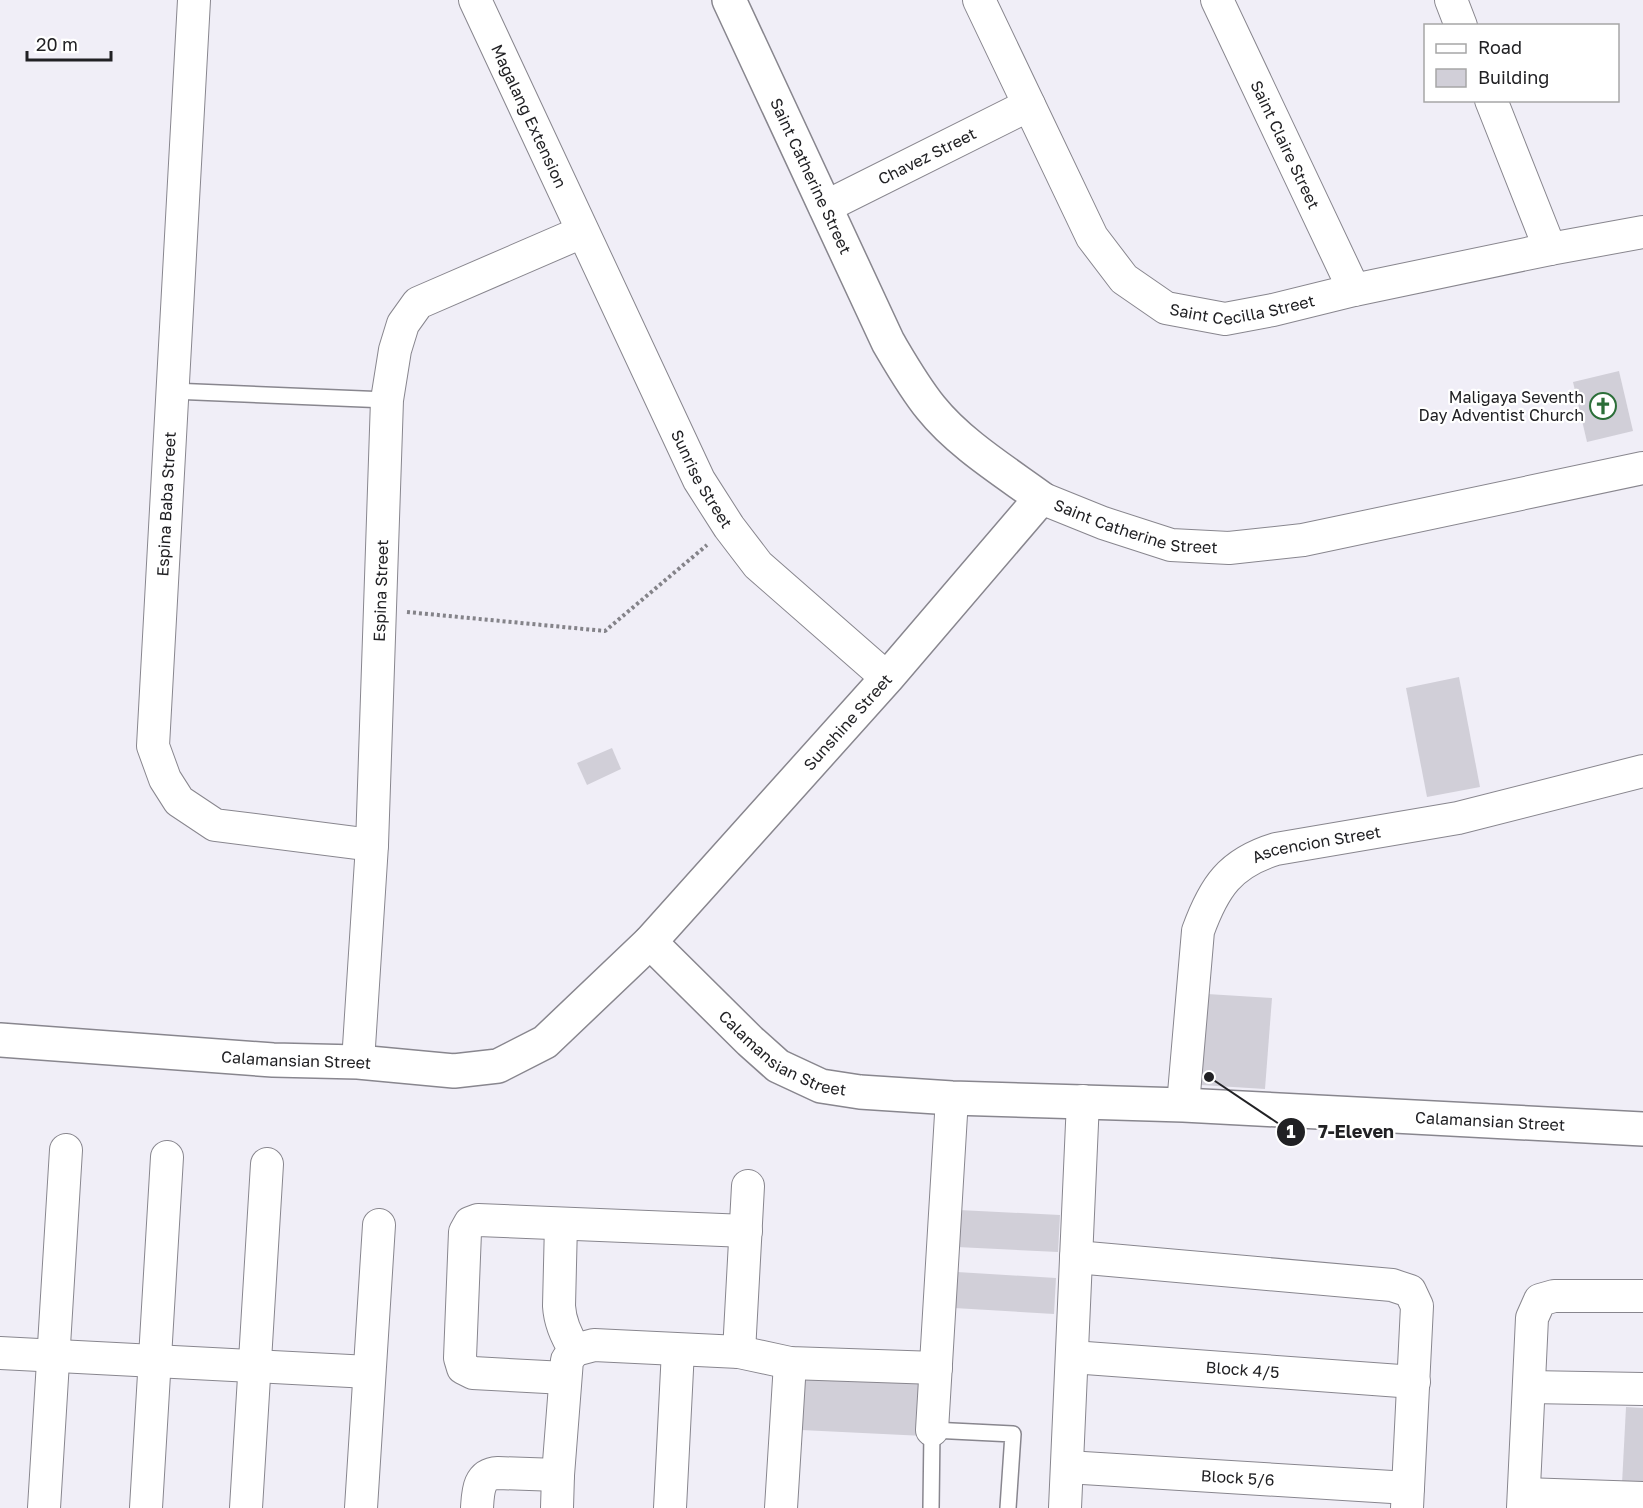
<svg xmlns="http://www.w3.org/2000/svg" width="1643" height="1508" viewBox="0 0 1643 1508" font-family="'Golos Text',sans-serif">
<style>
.building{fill:#d1cfd8}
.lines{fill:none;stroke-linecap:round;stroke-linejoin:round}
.lane-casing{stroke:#88868e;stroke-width:18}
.street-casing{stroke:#88868e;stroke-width:34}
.secondary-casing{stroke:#88868e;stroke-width:36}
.path{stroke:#848389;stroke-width:4;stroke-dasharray:3 3;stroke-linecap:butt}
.lane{stroke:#fff;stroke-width:15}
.street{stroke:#fff;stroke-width:32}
.secondary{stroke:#fff;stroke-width:33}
.labels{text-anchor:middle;stroke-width:4.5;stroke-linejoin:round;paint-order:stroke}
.street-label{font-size:16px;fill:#212124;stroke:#fff}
.poi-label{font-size:16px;fill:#212124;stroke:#fff;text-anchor:end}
.leader{fill:none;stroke:#212124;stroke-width:2}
.callout-dot{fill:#212124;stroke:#fff;stroke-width:2}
.mark-label{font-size:18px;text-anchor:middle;font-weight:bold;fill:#fff}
.callout-label{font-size:18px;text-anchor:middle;font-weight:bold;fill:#212124;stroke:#fff;stroke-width:4.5;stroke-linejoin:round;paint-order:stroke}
</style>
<rect width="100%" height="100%" fill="#f0eef7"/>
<g class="building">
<path d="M1619,371L1633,431L1587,442L1573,382Z"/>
<path d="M1459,677L1480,787L1427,797L1406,688Z"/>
<path d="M612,748L621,769L587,785L577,763Z"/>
<path d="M1207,994L1272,998L1265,1089L1201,1085Z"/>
<path d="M959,1210L1060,1215L1058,1252L957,1247Z"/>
<path d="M957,1272L1056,1278L1054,1314L954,1308Z"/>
<path d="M804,1373L927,1379L924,1436L801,1430Z"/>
<path d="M1626,1407L1643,1408V1485L1622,1484Z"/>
</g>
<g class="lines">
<defs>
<g id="lane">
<path d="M172,391L387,400"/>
<path d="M931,1508L932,1430L1013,1434L1008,1508"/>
</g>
<g id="street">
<path d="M194,0L153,746L165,779L179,801L215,825L372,845"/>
<path id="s1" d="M475,0L699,480L729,527L758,565L887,678"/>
<path id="s2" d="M979,0L1092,237L1124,279L1166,308L1225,319L1273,310L1354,290L1550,249L1643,232"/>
<path id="s3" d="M1217,0L1354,290"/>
<path d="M1451,0L1461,26"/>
<path d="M1491,100L1550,249"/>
<path id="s4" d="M825,207L1029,105"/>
<path id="s5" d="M1041,498L1103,523L1171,545L1229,548L1303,540L1643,468"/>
<path id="s6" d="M358,1062L372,845L387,400L395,350L403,324L418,303L582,232"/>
<path id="s7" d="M1183,1105L1198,931C1214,887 1230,863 1276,849L1458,818L1643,771"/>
<path d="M561,1224L559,1306C560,1323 566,1336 575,1350"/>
<path d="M1076,1257L1392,1285L1410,1291L1417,1306L1407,1508"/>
<path d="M739,1352L748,1186"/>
<path d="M0,1353L369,1372"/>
<path id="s8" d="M1072,1357L1414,1382"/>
<path d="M565,1378L473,1373L463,1368L460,1358L465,1232L470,1223L478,1220L746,1231"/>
<path d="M1529,1387L1643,1389"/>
<path d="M932,1430L952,1098"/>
<path id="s9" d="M1067,1467L1408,1488"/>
<path d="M1524,1494L1643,1498"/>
<path d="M44,1508L66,1150"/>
<path d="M146,1508L167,1157"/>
<path d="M246,1508L267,1164"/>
<path d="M361,1508L379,1225"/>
<path d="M477,1508C478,1492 478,1474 498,1473L558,1475"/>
<path d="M557,1508L558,1475L567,1360L575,1350L594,1345L739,1352L790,1363L936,1368"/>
<path d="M670,1508L678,1350"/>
<path d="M781,1508L790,1363"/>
<path d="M1065,1508L1083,1101"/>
<path d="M1523,1508L1532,1318L1540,1300L1554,1296H1643"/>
</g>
<g id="secondary">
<path id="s10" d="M650,942L750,1041L778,1066L821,1086L860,1092L952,1098L1183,1105L1643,1129"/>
<path id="s11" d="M0,1040L273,1060L358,1062L454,1071L498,1066L545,1042L650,942L887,678L1041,498C1004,471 959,443 931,408C914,387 901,364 888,342L729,0"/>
</g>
</defs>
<use href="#lane" class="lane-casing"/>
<use href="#street" class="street-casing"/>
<use href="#secondary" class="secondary-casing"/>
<path class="path" d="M407,612L605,631L707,545"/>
<use href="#lane" class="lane"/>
<use href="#street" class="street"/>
<use href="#secondary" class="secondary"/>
</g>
<defs>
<symbol id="church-ring" viewBox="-11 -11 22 22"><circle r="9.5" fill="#fff" stroke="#2b6e38" stroke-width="1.5"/><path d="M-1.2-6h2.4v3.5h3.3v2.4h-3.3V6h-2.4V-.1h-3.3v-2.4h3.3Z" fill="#2b6e38"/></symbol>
</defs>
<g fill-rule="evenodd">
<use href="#church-ring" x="1588" y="391" width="30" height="30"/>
</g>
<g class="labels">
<g class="street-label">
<text dy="6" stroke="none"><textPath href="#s1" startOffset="128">Magalang Extension</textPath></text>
<text dy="6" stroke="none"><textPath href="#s3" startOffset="160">Saint Claire Street</textPath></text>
<text dy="6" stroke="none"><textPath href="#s4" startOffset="114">Chavez Street</textPath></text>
<text transform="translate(811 176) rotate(65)" y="6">Saint Catherine Street</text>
<text dy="6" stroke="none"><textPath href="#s2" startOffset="444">Saint Cecilla Street</textPath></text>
<text dy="6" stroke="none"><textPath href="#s1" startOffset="530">Sunrise Street</textPath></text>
<text transform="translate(166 504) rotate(-87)" y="6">Espina Baba Street</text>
<text dy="6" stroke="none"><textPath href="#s5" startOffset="100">Saint Catherine Street</textPath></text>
<text dy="6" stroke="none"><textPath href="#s6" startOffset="472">Espina Street</textPath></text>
<text dy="6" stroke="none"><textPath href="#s11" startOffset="993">Sunshine Street</textPath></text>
<text dy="6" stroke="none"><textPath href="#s7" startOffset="334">Ascencion Street</textPath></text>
<text dy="6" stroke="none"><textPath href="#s10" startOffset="176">Calamansian Street</textPath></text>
<text dy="6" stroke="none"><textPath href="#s11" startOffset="297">Calamansian Street</textPath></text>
<text dy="6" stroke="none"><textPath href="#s10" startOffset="896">Calamansian Street</textPath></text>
<text dy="6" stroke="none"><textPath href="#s8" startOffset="171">Block 4/5</textPath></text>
<text dy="6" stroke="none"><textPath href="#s9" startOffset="171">Block 5/6</textPath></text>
</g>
<g class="poi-label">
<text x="1584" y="403">Maligaya Seventh<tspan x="1584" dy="18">Day Adventist Church</tspan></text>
</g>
</g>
<path class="leader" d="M1209 1077L1291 1132"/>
<g class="callout-dot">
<circle cx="1209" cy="1077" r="6"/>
<circle cx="1291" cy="1132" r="15"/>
</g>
<g class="mark-label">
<text x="1291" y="1138">1</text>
</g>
<g class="callout-label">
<text x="1356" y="1138">7-Eleven</text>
</g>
<rect x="1424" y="24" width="195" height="78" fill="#ffffff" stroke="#a6a6a7" stroke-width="1.5"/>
<rect x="1436" y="44" width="30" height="9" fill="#ffffff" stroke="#a6a6a7" stroke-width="1.5"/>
<text x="1478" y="54" font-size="18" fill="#212124">Road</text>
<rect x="1436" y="69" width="30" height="18" fill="#d1cfd8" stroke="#a6a6a7" stroke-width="1.5"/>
<text x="1478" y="84" font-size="18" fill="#212124">Building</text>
<path d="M27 51v9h84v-9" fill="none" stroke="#212124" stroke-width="3"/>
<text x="36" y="51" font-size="18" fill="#212124" stroke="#ffffff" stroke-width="4.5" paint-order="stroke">20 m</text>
</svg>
